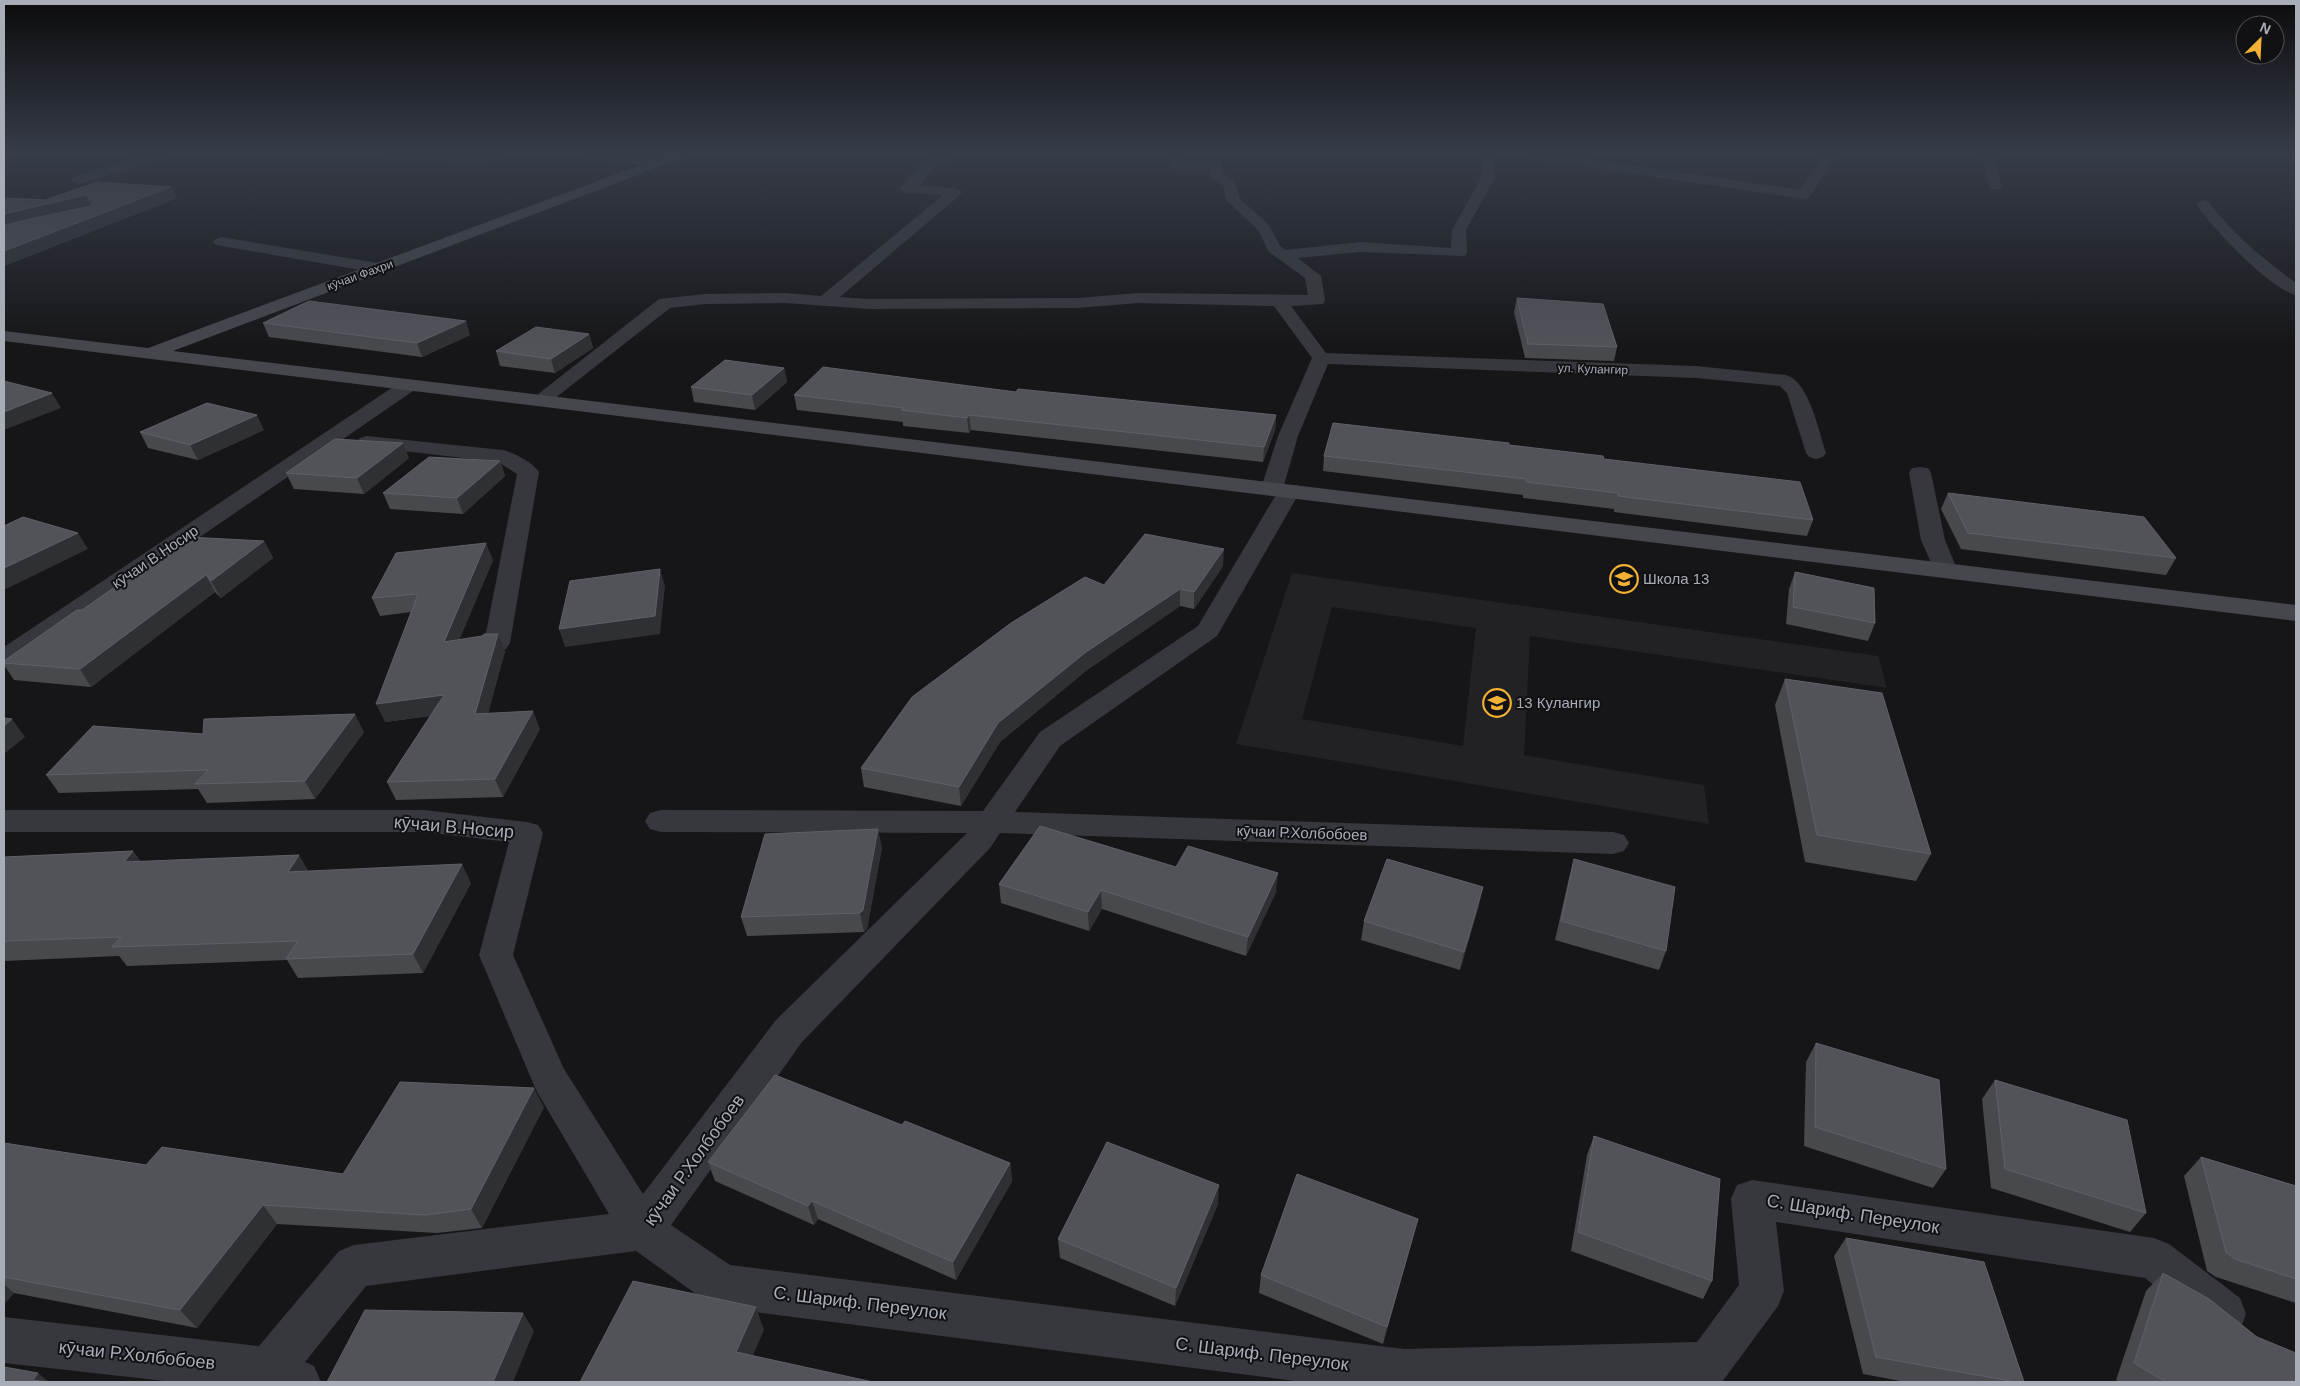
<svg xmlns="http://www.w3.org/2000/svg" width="2300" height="1386" viewBox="0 0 2300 1386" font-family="Arial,sans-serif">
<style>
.built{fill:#222225;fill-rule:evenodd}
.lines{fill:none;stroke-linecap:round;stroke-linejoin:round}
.street{fill:#37383d;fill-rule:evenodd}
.secondary{fill:#45474d;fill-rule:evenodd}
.wall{fill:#47494d}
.shaded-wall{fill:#2f3033}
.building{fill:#525359;stroke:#5f6168}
.labels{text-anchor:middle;stroke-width:4;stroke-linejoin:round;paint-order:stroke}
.far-street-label{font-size:12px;fill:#a8adb8;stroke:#111113}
.street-label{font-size:15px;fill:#a8adb8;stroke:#111113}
.poi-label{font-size:15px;fill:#a8adb8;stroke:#111113;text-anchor:start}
.near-street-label{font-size:18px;fill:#a8adb8;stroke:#111113}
</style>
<rect width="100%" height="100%" fill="#161618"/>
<path class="built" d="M1292,573L1878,656L1887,688L1530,636L1524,755L1704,785L1709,824L1236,744ZM1332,607L1476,628L1463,746L1302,719Z"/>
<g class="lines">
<g class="street">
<path d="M149,154H168L166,157L83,183L78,184L71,180L73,177Z"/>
<path d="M376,154H507L505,157L486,162L382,158Z"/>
<path d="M580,154C595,154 657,153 665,163L659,167L586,158Z"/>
<path d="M946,154H963L932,169L919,186L955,188L962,192L960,195L840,297L869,299L1077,298L1138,293L1308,295L1305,278L1269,252L1258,230L1227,201L1223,185L1211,179L1210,169H1170L1169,166L1173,154H1185L1183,162H1222L1223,174L1234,180L1240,199L1269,225L1280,246L1286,250L1360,242L1451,248L1452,230L1481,178L1482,154H1494L1495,178L1466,230L1467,253L1464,256L1360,252L1298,258L1321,276L1325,300L1323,304L1291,306L1326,353L1696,366L1786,375C1809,381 1819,432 1826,453L1823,457L1816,459L1809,457L1806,453L1787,393L1780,386L1696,378L1328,364L1298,436L1284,485H1298L1301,490L1217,636L1060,746L1015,812L1613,832L1624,835L1629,843L1624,851L1613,854L1000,833L990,848L802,1042L671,1225L730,1265L1404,1349L1697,1342L1739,1285L1731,1199L1737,1185L1752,1180L2154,1238L2169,1244L2240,1298L2246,1314L2240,1330L2224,1336L2208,1330L2145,1278L1776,1222L1784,1291L1778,1306L1722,1382H1303L722,1308L706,1301L636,1251L366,1286L305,1362L314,1366L321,1382H174L4,1363V1317L259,1346L339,1251L354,1245L609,1214L536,1090L479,955L509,842L424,832H4V810H424L527,822L538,825L543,833L513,955L564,1069L643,1194L776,1020L967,833L661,832L650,829L645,821L650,813L661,810L983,811L1040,732L1198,626L1277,493H1264L1261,488L1278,436L1312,358L1274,306L1138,303L1077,308L869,309L786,303L705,304L670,308L549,403H535L532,399L659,299L705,294L786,293L821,296L943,195L906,193L899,189L922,163Z"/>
<path d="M1523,154H1553L1800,190L1823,158L1816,157L1814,154L1837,155L1809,198L1804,199L1529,158Z"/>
<path d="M1975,154H1990L1993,156L2002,186L2000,189H1990L1983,161Z"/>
<path d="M2203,200L2208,201C2233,234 2263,259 2296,283V295C2269,289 2213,228 2196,204Z"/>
<path d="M221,237L378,263L386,268L378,273L216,245L213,242L216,239Z"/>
<path d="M409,379L416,381L418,385L416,389L13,665L4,667V647L402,381Z"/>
<path d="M367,436L503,450C515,453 532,462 539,472L510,643L506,649L497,651L488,649L484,643L517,474L498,462L360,446L357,442L360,438Z"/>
<path d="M1920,467L1928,468L1931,473L1945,540L1957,569L1954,574L1945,576L1936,574L1921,540L1909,473L1912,468Z"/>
</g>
<path class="secondary" d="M670,154H687L685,157L173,351L2296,605V621L4,341V331L148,348Z"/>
</g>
<g class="wall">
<path d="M171,187L177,198L4,266L45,200Z"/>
<path d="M1517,298L1617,347L1614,361L1525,358L1514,312Z"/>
<path d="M263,323L470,335L422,357L269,337Z"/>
<path d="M589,334L593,348L555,373L500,366L496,351Z"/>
<path d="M784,368L787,382L755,410L694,402L691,387Z"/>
<path d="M1016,392L1276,415L1275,430L1263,462L971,430L969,433L903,426V422L797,410L794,395Z"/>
<path d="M264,430L198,460L148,448L140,432Z"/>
<path d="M1509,445L1604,459L1813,520L1807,536L1614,512V509L1523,498V495L1323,471L1324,456Z"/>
<path d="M409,458L364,494L294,489L286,473Z"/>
<path d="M500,461L505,476L463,514L390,509L383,493Z"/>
<path d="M1948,493L2176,558L2166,575L1961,549L1941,509Z"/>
<path d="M264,541L273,558L221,598L215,592L91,687L14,680L4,665V661L82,610Z"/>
<path d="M493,560L459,640L505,651L488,713L540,729L503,797L396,800L387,782L430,716L385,722L411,612L380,616L372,598Z"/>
<path d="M1223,566L1194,609L1180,606L1087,670L1000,742L961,806L864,787L861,768Z"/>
<path d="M1795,572L1875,623L1868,641L1786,624L1789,589Z"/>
<path d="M1785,679L1931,854L1916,881L1805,862L1775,705Z"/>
<path d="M364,732L315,799L207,803L198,789L59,793L46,775L203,734Z"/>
<path d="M882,847L867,929L864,932L747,936L741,917Z"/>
<path d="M133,851L141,862L309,871L471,883L423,973L298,978L287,960L127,966L119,956L4,961V857Z"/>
<path d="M1574,859L1666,951L1659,970L1555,940L1569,878Z"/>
<path d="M1176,867L1276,892L1246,956L1102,909L1089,931L1001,903L999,884Z"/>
<path d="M1479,905L1460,970L1361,940L1364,921Z"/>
<path d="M1816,1043L1946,1169L1933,1188L1804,1146L1806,1062Z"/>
<path d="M1995,1080L2146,1213L2130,1232L1991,1188L1982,1099Z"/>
<path d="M544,1107L482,1228L437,1233L277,1224L197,1328L14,1293L4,1304V1143L146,1165L343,1174Z"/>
<path d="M902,1125L1010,1163L1012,1181L956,1280L818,1219L814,1225L715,1181L708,1162Z"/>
<path d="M1594,1136L1712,1281L1703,1299L1571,1251L1587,1155Z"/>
<path d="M2201,1157L2296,1186V1303L2216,1277L2207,1271L2184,1176Z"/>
<path d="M1218,1204L1175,1306L1060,1258L1058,1239Z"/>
<path d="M1413,1237L1383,1344L1259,1293L1261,1275Z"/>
<path d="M1846,1238L2024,1382H1906L1863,1374L1834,1256Z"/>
<path d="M2163,1273L2296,1382H2119L2116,1380L2146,1291Z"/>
</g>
<g class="shaded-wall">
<path d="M171,187L177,198L4,266V251Z"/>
<path d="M86,195L92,207L4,228V214Z"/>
<path d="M466,321L470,335L422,357L417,343Z"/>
<path d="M589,334L593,348L555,373L551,359Z"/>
<path d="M784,368L787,382L755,410L752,395Z"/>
<path d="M52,393L61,408L4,430V412Z"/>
<path d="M257,415L264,430L198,460L190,445Z"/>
<path d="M969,415L971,430L969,433L967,418Z"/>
<path d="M1276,415L1275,430L1263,462L1264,447Z"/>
<path d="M403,443L409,458L364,494L357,478Z"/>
<path d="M500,461L505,476L463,514L457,498Z"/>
<path d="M78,533L88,549L4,590V568Z"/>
<path d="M264,541L273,558L221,598L211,581Z"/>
<path d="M486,543L493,560L451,659L444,642Z"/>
<path d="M1224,549L1223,566L1194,609V592Z"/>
<path d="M660,569L665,586L660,634L565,647L559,629Z"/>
<path d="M206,575L215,592L91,687L80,669Z"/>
<path d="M1180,589V606L1087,670L1000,742L961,806L959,787L998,723L1086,652Z"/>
<path d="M498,634L505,651L483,732L475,714Z"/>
<path d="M444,695L452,713L385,722L376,704Z"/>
<path d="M533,711L540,729L503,797L495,779Z"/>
<path d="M355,714L364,732L315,799L305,781Z"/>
<path d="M12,719L25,737L4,754V726Z"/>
<path d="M878,829L882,847L867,929L864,932L860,913Z"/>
<path d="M133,851L146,870L124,862Z"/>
<path d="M299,855L310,874L288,872Z"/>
<path d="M462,864L471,883L423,973L413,954Z"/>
<path d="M1278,873L1276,892L1246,956L1248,937Z"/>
<path d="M1483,887L1479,905L1460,970L1464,952Z"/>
<path d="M1101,890L1102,909L1089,931L1088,912Z"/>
<path d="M534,1088L544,1107L482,1228L471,1209Z"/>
<path d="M1010,1163L1012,1181L956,1280L953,1262Z"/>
<path d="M1219,1185L1218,1204L1175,1306L1176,1288Z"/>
<path d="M812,1201L818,1219L814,1225L808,1206Z"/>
<path d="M263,1205L277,1224L197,1328L180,1310Z"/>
<path d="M1418,1219L1413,1237L1383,1344L1387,1327Z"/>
<path d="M4,1284L14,1293L4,1304Z"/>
<path d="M756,1307L764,1330L745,1374L736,1352Z"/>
<path d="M523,1313L534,1331L513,1382H493Z"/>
<path d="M38,1373L49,1382L33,1380Z"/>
</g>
<g class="building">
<path d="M97,182L171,187L4,251V226L21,221L91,206L95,201L86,195L4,214V198L45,200Z"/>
<path d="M1517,298L1603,304L1617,347L1528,344Z"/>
<path d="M309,301L466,321L417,343L263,323Z"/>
<path d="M536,327L589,334L551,359L496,351Z"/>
<path d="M725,360L784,368L752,395L691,387Z"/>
<path d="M823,367L1016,392L1018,389L1276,415L1264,447L969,415L967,418L901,410L904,408L794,395Z"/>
<path d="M4,381L52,393L4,412Z"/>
<path d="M207,403L257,415L190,445L140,432Z"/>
<path d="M1333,423L1509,443V445L1603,456L1604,459L1800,482L1813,520L1618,496V493L1526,482V479L1324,456Z"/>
<path d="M335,439L403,443L357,478L286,473Z"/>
<path d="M429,457L500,461L457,498L383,493Z"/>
<path d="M1948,493L2144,517L2176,558L1968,533Z"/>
<path d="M23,517L78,533L4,568V526Z"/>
<path d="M1145,534L1224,549L1194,592L1180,589L1086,652L998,723L959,787L861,768L912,697L1011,623L1085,577L1104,585Z"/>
<path d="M187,537L264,541L211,581L206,575L80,669L4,663V661L77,610H82Z"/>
<path d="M486,543L444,642L482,636L484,634H498L475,714L533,711L495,779L387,782L444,695L376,704L418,594L372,598L396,553Z"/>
<path d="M660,569L655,616L559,629L570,581Z"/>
<path d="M1795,572L1874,588L1875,623L1793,607Z"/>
<path d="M1785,679L1882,693L1931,854L1817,835Z"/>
<path d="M355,714L305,781L195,784L208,770L46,775L93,726L203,734L204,719Z"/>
<path d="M4,718L12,719L4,726Z"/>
<path d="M1040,826L1176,867L1188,846L1278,873L1248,937L1101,890L1088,912L999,884Z"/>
<path d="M878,829L863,910L860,913L741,917L765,834Z"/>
<path d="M133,851L124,862L299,855L288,872L462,864L413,954L286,959L298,941L112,947L121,937L4,941V857Z"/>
<path d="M1387,859L1483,887L1464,952L1364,921Z"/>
<path d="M1574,859L1675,887L1666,951L1561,921Z"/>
<path d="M1816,1043L1939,1080L1946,1169L1815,1127Z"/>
<path d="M775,1075L902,1125L905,1121L1010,1163L953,1262L812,1201L808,1206L708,1162Z"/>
<path d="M1995,1080L2127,1120L2146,1213L2005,1169Z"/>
<path d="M400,1082L534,1088L471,1209L425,1215L263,1205L180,1310L4,1277V1143L146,1165L162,1147L343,1174Z"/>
<path d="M1594,1136L1720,1179L1712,1281L1578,1232Z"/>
<path d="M1107,1142L1219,1185L1176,1288L1058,1239Z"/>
<path d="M2201,1157L2296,1186V1279L2235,1259L2226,1252Z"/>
<path d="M1297,1174L1418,1219L1387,1327L1261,1275Z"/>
<path d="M1846,1238L1984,1262L2024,1382H2016L1876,1357Z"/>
<path d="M2163,1273L2209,1299L2257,1337L2296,1353V1382H2166L2134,1363Z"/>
<path d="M633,1281L756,1307L736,1352L873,1382H580Z"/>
<path d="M365,1310L523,1313L493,1382H327Z"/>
<path d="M4,1367L38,1373L33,1380L47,1382H4Z"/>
</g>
<linearGradient id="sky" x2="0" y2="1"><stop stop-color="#0c0c0d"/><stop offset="0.44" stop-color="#363c48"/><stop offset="1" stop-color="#363c48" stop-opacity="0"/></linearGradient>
<rect width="2300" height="348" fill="url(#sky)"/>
<defs>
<symbol id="school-ring" viewBox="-11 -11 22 22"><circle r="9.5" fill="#111113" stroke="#f2b134" stroke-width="1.5"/><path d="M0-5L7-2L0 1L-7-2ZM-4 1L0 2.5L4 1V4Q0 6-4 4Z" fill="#f2b134"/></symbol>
</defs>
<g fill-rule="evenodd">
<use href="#school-ring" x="1608" y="563" width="32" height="32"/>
<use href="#school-ring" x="1481" y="687" width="32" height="32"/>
</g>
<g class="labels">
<g class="far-street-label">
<text transform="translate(360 275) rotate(-20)" y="4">кӯчаи Фахри</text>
<text transform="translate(1593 369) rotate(2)" y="4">ул. Кулангир</text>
</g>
<g class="street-label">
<text transform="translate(155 557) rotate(-34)" y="5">кӯчаи В.Носир</text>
<text transform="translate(1302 833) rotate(2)" y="5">кӯчаи Р.Холбобоев</text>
</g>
<g class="poi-label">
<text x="1643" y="584">Школа 13</text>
<text x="1516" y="708">13 Кулангир</text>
</g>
<g class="near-street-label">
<text transform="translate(454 827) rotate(5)" y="6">кӯчаи В.Носир</text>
<text transform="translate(694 1160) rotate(-54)" y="6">кӯчаи Р.Холбобоев</text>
<text transform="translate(1853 1214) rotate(9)" y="6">С. Шариф. Переулок</text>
<text transform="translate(860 1303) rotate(7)" y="6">С. Шариф. Переулок</text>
<text transform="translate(1262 1354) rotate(7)" y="6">С. Шариф. Переулок</text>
<text transform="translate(137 1355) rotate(6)" y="6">кӯчаи Р.Холбобоев</text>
</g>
</g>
<rect width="2300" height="1386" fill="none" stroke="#a8adb8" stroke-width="10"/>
<g transform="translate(2260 40) rotate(24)"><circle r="24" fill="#111113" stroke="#4d4f55"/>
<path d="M0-4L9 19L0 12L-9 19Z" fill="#f2b134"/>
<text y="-8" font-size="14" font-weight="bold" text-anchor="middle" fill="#a8adb8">N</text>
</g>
</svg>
